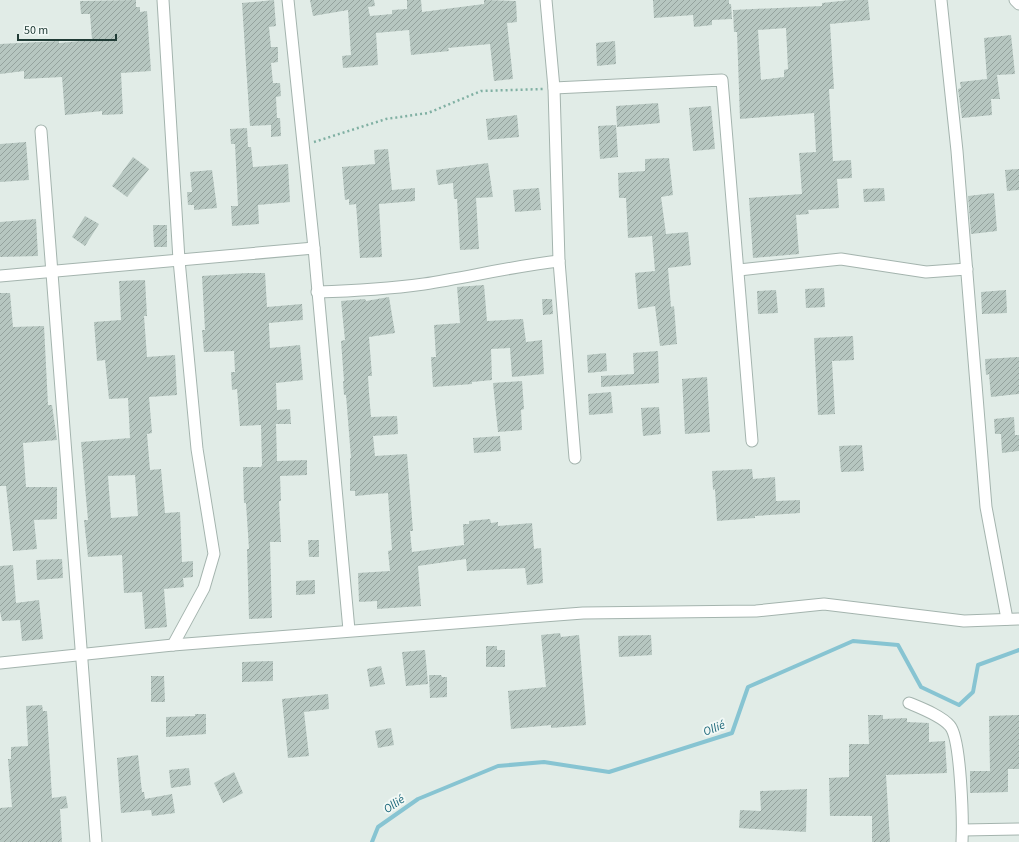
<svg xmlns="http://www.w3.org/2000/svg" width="1019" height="842" viewBox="0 0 1019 842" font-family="'Source Sans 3',sans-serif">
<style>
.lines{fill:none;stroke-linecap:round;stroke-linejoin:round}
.stream{stroke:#87c4d2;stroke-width:4}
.building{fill:url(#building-hatch);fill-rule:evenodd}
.minor-casing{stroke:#a4b4ae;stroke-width:13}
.path{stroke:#80b0a3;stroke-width:2.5;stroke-dasharray:2 3;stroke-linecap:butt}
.minor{stroke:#fff;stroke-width:11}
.labels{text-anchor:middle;stroke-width:4;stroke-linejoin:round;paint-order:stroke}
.water-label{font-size:12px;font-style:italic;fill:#1a6679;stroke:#f1f8f5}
</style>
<defs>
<pattern id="building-hatch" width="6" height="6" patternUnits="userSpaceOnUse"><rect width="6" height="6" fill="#b6c6c0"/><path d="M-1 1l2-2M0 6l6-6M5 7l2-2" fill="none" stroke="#94a29d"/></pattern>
</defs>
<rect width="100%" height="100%" fill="#e1ece7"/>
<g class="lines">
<path class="stream" d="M372,842L378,827L418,799L498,766L544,762L609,772L732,733L748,687L853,641L898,645L921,687L959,705L973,692L978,665L1019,650"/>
</g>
<g class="building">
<path d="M136,0V7H140V12L147,11L151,71L121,73L123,114L102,115V111L65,115L62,77L24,79V71L0,74V44L59,41V43L92,40L90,14H81L80,1Z"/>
<path d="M274,0L276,26L269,27L271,47H278V62L271,63L273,83H280L281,96L276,97L277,118H280L281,136L271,137V125L250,126L242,3Z"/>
<path d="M310,0H374L375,6L368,7L370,16L392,14V10L407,9V0H421L422,12L484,4V0L516,1L517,22L507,23L513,79L494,81L490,44L448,48L449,51L411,55L409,30L376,33L378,65L343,68L342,56L351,55L348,10L313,16Z"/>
<path d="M653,0H729V4H731L732,19L712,20V25L694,27L693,15L654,18Z"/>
<path d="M850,0H868L870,20L830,24L834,89H829L833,161L851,160L852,178L837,179L839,208L808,210L809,214L796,215L799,254L753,258L749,198L802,194L799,153L816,152L814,113L740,119L737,32H734L733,10L822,6V3ZM786,28L788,69L784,70V77L761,80L758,30Z"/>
<path d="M1011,35L1015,74L997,75L1000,99H991L992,115L962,118L958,89L961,88L960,82L987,79L984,38Z"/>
<path d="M615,41L616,64L597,66L596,43Z"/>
<path d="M658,103L660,123L617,127L616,106Z"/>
<path d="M711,106L715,149L693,151L689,108Z"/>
<path d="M517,115L519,137L488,140L486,119Z"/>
<path d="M616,125L618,157L600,159L598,126Z"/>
<path d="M247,128L248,147H251L253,167L288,164L290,202L258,205L259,224L232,226L231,206H238L235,144H231L230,129Z"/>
<path d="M26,142L29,180L0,182V144Z"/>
<path d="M388,149L392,190L415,188V201L379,204L382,257L360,258L356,204L349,205V199L345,200L342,167L375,164L374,150Z"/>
<path d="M133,157L149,169L127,197L112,186Z"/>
<path d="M669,158L673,195L661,197L666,234L688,232L691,265L668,268L671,307L674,306L677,344L660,346L655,306L638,309L635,273L655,271L652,236L628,238L626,198H619L618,173L645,171V159Z"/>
<path d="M488,163L493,197L476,198L479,249L460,250L457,199H454L453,183L438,185L436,170Z"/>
<path d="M1019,169V190L1007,191L1005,170Z"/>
<path d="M212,170L217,208L194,210V205H188L187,192H192L190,172Z"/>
<path d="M539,188L541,210L515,212L513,190Z"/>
<path d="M884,188L885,201L864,202L863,189Z"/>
<path d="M994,193L997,231L971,234L968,196Z"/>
<path d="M85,216L99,224L85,246L72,237Z"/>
<path d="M36,219L38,256L0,257V222Z"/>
<path d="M153,225H167V247H154Z"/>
<path d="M247,273H265L267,307L302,304L303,320L269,323V327L270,348L300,345L303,380L276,383L277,410L290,409L291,424H276L277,461L307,460V475L280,476L281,501H279L281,542H270L272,618L249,619L247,549H249L246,503H244L243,467H261L262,465L261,425L240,426L237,389L232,390L231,372H235L234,351L204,352L202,330H205L202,276Z"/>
<path d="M145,280L147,316H144L147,357L175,355L177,395L149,397L152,433L147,434L150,470L161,469L165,513L180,512L182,562L193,561V577L183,578L184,587L164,589L167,627L145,629L142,592L124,593L122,555L88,557L84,520H88L81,442L130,438L128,398L109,399L105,360L97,361L94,322L121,320L119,281ZM135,475L138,516L111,518L108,476Z"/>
<path d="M484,285L487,321L523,319L526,342L542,340L544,374L512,377L510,348L491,349L492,380L472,382V384L433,387L431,357H436L434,325L460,323L457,287Z"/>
<path d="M824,288L825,307L806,308L805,289Z"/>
<path d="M776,290L778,313L758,314L757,291Z"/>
<path d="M1006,290L1007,313L982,314L981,292Z"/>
<path d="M0,293H10L13,327L44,326L48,405H52L57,440L23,443L26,487H57V519L34,520L37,549L13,551L6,486H0Z"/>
<path d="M389,297L395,333L369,337L372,376H368L369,393L371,417L397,416L398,434L373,436L375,456L407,454L413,531H410L412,552L464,545L463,524H469V521L490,519L491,523L498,522V526L532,523L534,549L541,548L543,583L527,585L525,568L467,571L466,559L418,566L421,606L377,609V601L359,602L358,573L390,571L388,551L392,550L388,493L355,496V491H350V458H351L346,395H344L343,381H344L341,341L345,340L341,301L365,299L366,301Z"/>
<path d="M542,299H552L553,314L543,315Z"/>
<path d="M853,336L854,360L832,361L835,414L818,415L814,338Z"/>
<path d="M658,351L659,383L601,387V376L634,374L633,353Z"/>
<path d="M606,353L607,371L588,373L587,355Z"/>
<path d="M1019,357V394L991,397L989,374L986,375L985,359Z"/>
<path d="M707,377L710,432L685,434L682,379Z"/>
<path d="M522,381L524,409L521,410L522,430L498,432L493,383Z"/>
<path d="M611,392L613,413L589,415L588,394Z"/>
<path d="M659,407L661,434L643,436L641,408Z"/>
<path d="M1014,417L1015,435H1019V451L1002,453L1001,434H995L994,419Z"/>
<path d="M500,436L501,451L474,453L473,438Z"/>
<path d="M862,445L864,471L841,472L839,446Z"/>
<path d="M752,469L753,479L775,477L776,501L800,500V513L755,516V518L717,521L715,489L713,490L712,471Z"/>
<path d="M308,540H319V557H309Z"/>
<path d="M62,559L63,578L37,580L36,560Z"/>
<path d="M13,565L16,603L39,600L43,639L22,641L20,620L2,621L0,611V566Z"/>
<path d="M315,580V594L296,595V581Z"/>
<path d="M560,633L561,637L579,635L586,725L551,728V725L511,729L508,691L546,687L541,635Z"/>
<path d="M651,635L652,655L619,657L618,636Z"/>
<path d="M486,646H497V650H505V667H486Z"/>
<path d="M425,650L428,684L406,686L402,652Z"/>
<path d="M273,661V681L242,682V662Z"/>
<path d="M381,666L385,684L370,687L367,669Z"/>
<path d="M429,675H441L442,677H447V697L430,698Z"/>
<path d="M151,676H164L165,702H151Z"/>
<path d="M328,694L329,709L304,712L309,756L288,758L282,699Z"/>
<path d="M42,705L43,711H47L52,798L66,796L68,808L60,809L62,842H0V808L12,807L8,759H11V747L28,746L26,706Z"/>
<path d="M195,714H206V734L166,737V717L195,716Z"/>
<path d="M868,715H883V719L907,718V722L929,723V742L945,741L947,773L886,775L890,842H872V816H830L829,778L849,777V744H869Z"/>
<path d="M1019,715V769H1008V792L970,793V771H990L989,716Z"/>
<path d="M391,728L394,745L378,748L375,731Z"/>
<path d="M138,755L142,792H144L145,799L172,794L175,813L152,816L151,810L121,813L117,758Z"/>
<path d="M189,768L191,785L171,788L169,770Z"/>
<path d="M234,772L243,793L223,803L214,783Z"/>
<path d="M807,789L806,832L739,828L740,810L761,811L760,791Z"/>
</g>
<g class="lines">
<defs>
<g id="minor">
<path d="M163,0L179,260L197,449L214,554L204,588L173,645"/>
<path d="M288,0L314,248L349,630"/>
<path d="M546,0L554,88L559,261L575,458"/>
<path d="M941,0L957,151L986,507L1007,619"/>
<path d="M1015,0L1019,4"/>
<path d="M554,88L722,80L752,441"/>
<path d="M41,131L96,842"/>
<path d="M739,270L841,259L926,272L967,269"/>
<path d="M0,276L314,248"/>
<path d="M317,292C353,291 388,289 424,284C469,277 514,266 559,261"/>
<path d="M0,663L173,645L583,613L756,611L824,604L964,621L1019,619"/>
<path d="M909,703C921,708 942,716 950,726C961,739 963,821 962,842"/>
<path d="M963,830L1019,829"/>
</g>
</defs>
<use href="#minor" class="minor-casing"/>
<path class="path" d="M314,142L386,119L428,113L481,91L543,89"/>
<use href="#minor" class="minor"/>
</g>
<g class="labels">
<g class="water-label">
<text transform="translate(714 728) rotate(-21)" y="4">Ollié</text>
<text transform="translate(394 804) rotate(-34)" y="4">Ollié</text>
</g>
</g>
<path d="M18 34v6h98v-6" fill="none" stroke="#213c36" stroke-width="2"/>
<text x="24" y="34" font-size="12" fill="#213c36" stroke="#f1f8f5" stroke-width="3" paint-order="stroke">50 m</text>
</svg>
